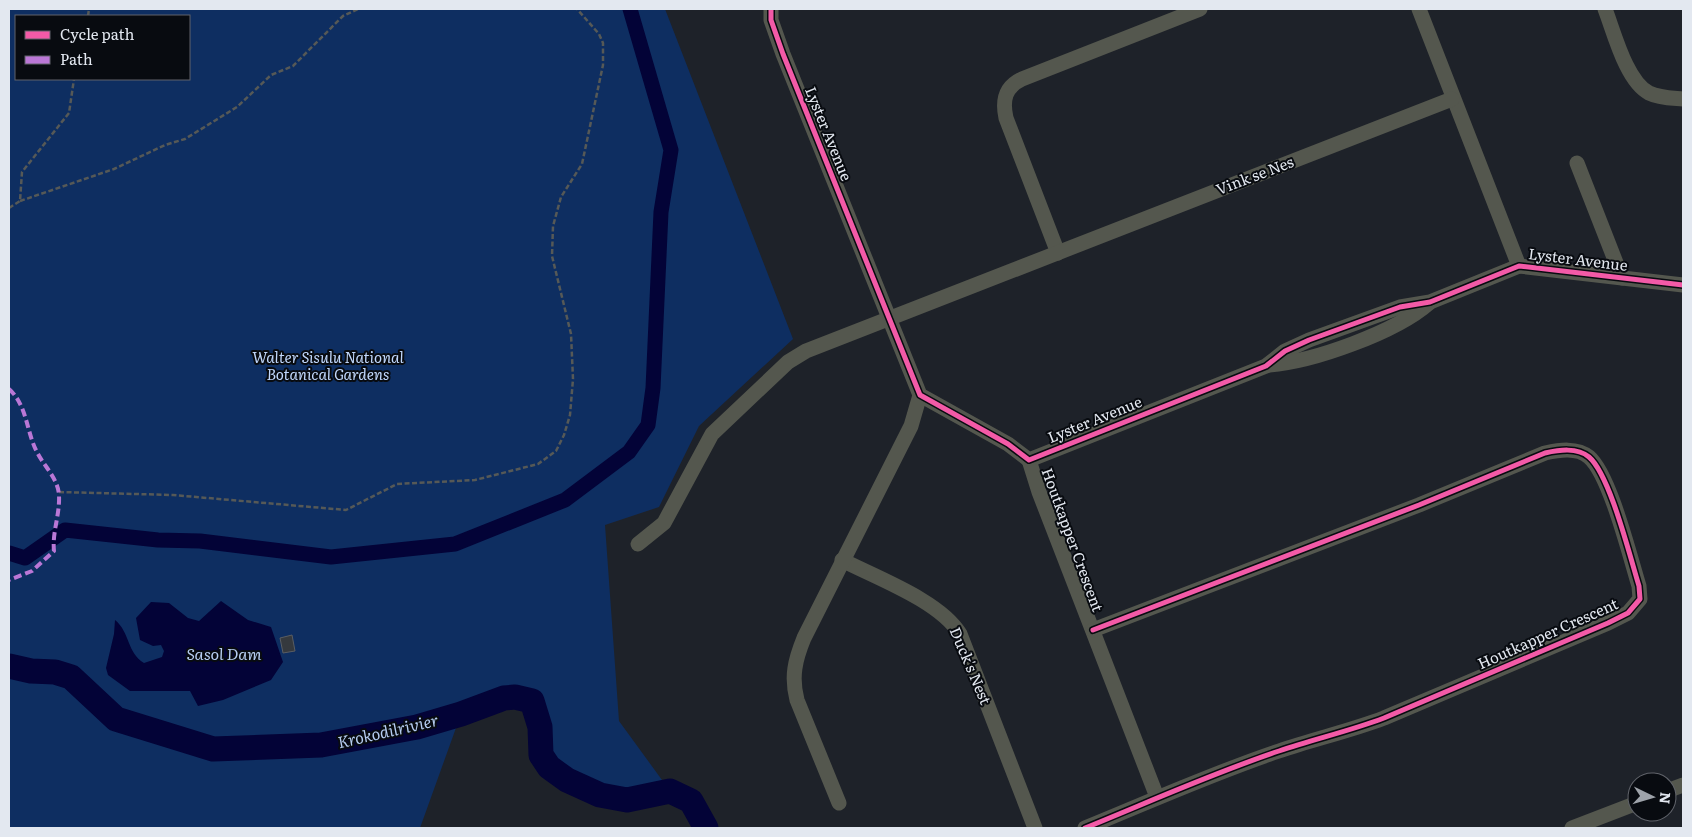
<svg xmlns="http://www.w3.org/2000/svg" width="1692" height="837" viewBox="0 0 1692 837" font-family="Literata,serif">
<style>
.green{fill:#0e2e61;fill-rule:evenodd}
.water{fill:#030337}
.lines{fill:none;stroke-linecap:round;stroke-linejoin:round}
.canal{stroke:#030337;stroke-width:15}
.river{stroke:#030337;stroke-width:25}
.building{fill:#35393e;stroke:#595d63}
.path{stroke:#565957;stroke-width:2.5;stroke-dasharray:5 2.5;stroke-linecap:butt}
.minor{stroke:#54574e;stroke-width:15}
.quiet{stroke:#ba77d6;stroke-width:4;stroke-dasharray:8 4;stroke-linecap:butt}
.cycleway-casing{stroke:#080b10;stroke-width:8}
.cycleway{stroke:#f35aa7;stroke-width:5}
.labels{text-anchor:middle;stroke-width:4;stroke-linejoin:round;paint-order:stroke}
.street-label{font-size:15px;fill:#e3e8f0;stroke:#080b10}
.park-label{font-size:15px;font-style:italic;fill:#c1d8fd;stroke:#080b10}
.water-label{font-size:16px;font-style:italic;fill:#b6cdf1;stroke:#080b10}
</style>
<rect width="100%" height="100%" fill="#1e2229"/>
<path class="green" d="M9,9H665L793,339L699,426L659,507L605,525L619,721L670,791L635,803L600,795L549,767L541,746L532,701L509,698L461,714L420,828H9ZM16,16H189V79H16Z"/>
<path class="water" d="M221,601L248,620L271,627L283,662L271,680L223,700L198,706L190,691H130L108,675L106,668L114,634L115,620C130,632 127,653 144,663L162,657L164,651L161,645L153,646L140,640L136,618L151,602L169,603L188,618L199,621Z"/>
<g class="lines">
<path class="canal" d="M9,553L25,558L65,530L158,540L200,541L331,557L455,544L565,500L629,452L648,425L653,388L661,212L671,150L630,9"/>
<path class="river" d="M9,666L31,671L55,672L71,677L116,719L213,749L321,745L417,727L461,714L504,698L515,697L532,701L540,727L541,755L549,767L567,780L600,795L627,800L670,791L691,801L706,828"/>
</g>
<path class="building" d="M292,635L295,651L283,653L280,638Z"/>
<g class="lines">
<g class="path">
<path d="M88,16L89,9"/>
<path d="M20,201L114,169L165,145L185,139L237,107L271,75L293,66L343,16L358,9"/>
<path d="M9,208L20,201L22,172L69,113L74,79"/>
<path d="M59,492L173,495L346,510L397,484L475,480L538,464L556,451L564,435L570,415L573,379L571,334L552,256L553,226L561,197L582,164L603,65V43L599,34L577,9"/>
</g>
<g class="minor">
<path d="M771,9V20L783,54L920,395L1008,444L1029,460L1266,366L1285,351L1309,340L1400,307L1430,302L1519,266L1683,285"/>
<path d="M1419,9L1519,266"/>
<path d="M1605,9C1614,32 1626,81 1649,93C1659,98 1672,98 1683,99"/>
<path d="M1577,163L1622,278"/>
<path d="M1058,253L1006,118C1002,100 1005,87 1022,79L1200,9"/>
<path d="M1268,365C1313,362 1396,332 1429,303"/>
<path d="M1029,460L1039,492L1157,797"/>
<path d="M638,544L664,523L712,434L788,362L806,351L1452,99"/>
<path d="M842,560C877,578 940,601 960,634L1035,828"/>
<path d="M1667,791L1683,785"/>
<path d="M839,803L797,700C791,677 795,660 804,638L911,426L920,395"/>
<path d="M1085,828C1149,802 1213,773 1279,751C1314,739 1350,731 1384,718L1608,623L1628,613L1640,599L1639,586C1630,557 1610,475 1589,457C1577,447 1559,450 1545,453L1419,505L1093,630"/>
<path d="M1572,828L1637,803"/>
</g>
<path class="quiet" d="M9,389C28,406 26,433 38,454C45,467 58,479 59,495C60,515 52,532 54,551L32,571L9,580"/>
<defs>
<g id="cycleway">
<path d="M771,9V20L783,54L920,395L1008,444L1029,460L1266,366L1285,351L1309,340L1400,307L1430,302L1519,266L1683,285"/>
<path d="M1085,828C1149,802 1213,773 1279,751C1314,739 1350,731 1384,718L1608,623L1628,613L1640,599L1639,586C1630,557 1610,475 1589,457C1577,447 1559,450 1545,453L1419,505L1093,630"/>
</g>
</defs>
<use href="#cycleway" class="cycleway-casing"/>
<use href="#cycleway" class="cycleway"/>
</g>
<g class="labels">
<g class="street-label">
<text transform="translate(828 134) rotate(68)" y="5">Lyster Avenue</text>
<text transform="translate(1255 176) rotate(-21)" y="5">Vink se Nes</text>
<text transform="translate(1578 260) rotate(7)" y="5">Lyster Avenue</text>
<text transform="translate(1095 420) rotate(-22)" y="5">Lyster Avenue</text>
<text transform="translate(1072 540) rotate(70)" y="5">Houtkapper Crescent</text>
<text transform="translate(1548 634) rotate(-24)" y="5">Houtkapper Crescent</text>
<text transform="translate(970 666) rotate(67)" y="5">Duck's Nest</text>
</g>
<g class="park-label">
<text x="328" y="363">Walter Sisulu National<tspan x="328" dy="17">Botanical Gardens</tspan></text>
</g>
<g class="water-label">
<text x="224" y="660">Sasol Dam</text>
<text transform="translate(388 731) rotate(-13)" y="6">Krokodilrivier</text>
</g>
</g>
<rect width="1692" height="837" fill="none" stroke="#e3e8f0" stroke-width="20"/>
<rect x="15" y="15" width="175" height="65" fill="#080b10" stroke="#60636a"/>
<rect x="25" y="31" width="25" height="8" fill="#f35aa7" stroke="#60636a"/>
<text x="60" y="40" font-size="15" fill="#e3e8f0">Cycle path</text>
<rect x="25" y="56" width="25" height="8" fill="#ba77d6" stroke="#60636a"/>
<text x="60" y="65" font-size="15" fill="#e3e8f0">Path</text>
<g transform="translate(1652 797) rotate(95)"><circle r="24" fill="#080b10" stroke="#60636a"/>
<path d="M0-4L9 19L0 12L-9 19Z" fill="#9ea3aa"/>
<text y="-8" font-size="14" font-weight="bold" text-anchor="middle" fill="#e3e8f0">N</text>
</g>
</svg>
